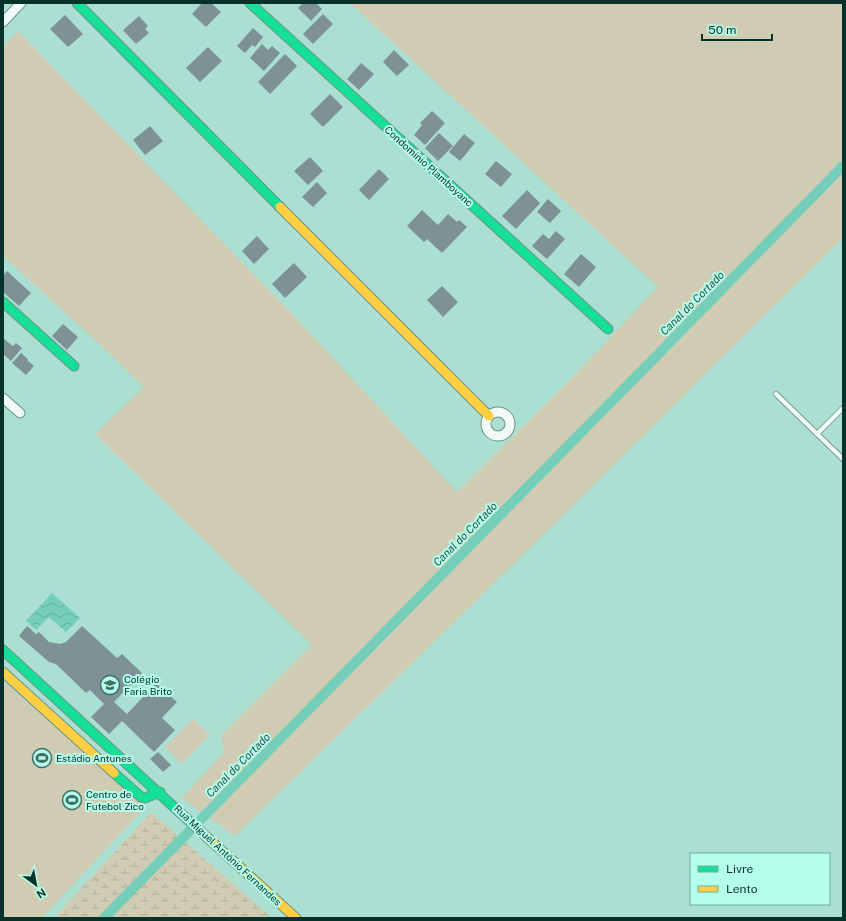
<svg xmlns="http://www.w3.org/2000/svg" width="846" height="921" viewBox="0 0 846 921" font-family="'Public Sans',sans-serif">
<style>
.grass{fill:#d0ccb3}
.wetland{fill:url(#wetland-marsh)}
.water{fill:url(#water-waves)}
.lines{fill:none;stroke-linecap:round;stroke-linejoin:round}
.canal{stroke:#75ceba;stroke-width:10}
.building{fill:#7d9197}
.lane-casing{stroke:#6c9289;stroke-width:6}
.street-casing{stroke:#6c9289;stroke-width:11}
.fast-casing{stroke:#6c9289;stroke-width:11}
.slow-casing{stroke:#6c9289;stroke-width:11}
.lane{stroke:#f2faf8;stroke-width:4.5}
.street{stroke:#f2faf8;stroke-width:9}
.fast{stroke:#16e098;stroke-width:9}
.slow{stroke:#ffcf43;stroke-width:9}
.labels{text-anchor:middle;stroke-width:4;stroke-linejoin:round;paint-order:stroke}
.street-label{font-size:10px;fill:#063229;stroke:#b4feea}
.poi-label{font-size:10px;fill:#063229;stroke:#b4feea;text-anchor:start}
.water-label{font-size:11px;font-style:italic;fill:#255348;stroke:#b4feea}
</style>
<defs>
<pattern id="wetland-marsh" width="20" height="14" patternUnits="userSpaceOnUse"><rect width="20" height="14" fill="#d0ccb3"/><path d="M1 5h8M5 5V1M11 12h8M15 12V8" fill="none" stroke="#b1b09a"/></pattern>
<pattern id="water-waves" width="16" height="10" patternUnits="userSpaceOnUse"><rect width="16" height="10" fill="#75ceba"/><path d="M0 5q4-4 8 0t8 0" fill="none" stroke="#64b1a0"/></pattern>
</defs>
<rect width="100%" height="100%" fill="#abdfd2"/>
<g class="grass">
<path d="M350,3H843V238L533,545L235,836L182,798L224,752L221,736L312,645L95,434L144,387L108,352L3,256V46L18,31L297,319L457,492L567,383L658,287Z"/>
<path d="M3,681L146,806L42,918H3Z"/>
<path d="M193,719L210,735L182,764L165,747Z"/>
</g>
<path class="wetland" d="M151,812L272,918H54Z"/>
<path class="water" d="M52,593L80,618L66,632L49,617L36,630L26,621Z"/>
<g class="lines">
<path class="canal" d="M104,918L843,166"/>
</g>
<g class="building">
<path d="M202,3H211L221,12L206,27L192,14Z"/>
<path d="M303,3H316L322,9L311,21L298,8Z"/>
<path d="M323,14L333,24L313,44L303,34Z"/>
<path d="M65,15L83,34L68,47L50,29Z"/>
<path d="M139,16L148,26L145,29L149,33L136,44L123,30Z"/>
<path d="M253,28L263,37L255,47L252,45L245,53L237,46Z"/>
<path d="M262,44L268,50L272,46L280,53L264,71L250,58Z"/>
<path d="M208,47L222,61L200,82L186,68Z"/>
<path d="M394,50L409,65L397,76L383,62Z"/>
<path d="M285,54L297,66L270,94L258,82Z"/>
<path d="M361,63L374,74L359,90L347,79Z"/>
<path d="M330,94L343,107L323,127L310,114Z"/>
<path d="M432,111L445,123L425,145L414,135L422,125L420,123Z"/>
<path d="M150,126L163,141L145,155L133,140Z"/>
<path d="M439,133L453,146L438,161L425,148Z"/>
<path d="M464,134L475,143L460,161L449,152Z"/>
<path d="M310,157L323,171L308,185L294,171Z"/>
<path d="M496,161L512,174L501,187L485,174Z"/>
<path d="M379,169L389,179L369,200L359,190Z"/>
<path d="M317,182L327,193L313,207L302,197Z"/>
<path d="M527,190L540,203L516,229L502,216Z"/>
<path d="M548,199L561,211L550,223L537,212Z"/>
<path d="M422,210L438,225L448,214L457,222L459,220L467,227L442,253L427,239L424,242L407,226Z"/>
<path d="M556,231L565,239L547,259L532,246L543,234L549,239Z"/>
<path d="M257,236L269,249L254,264L242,251Z"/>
<path d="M581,254L596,267L579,287L564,274Z"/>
<path d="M294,263L307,277L285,298L272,284Z"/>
<path d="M7,271L31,293L19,306L3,292V276Z"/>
<path d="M442,286L458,302L443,317L427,300Z"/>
<path d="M63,324L78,337L67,350L52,336Z"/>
<path d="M4,339L13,346L16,343L22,348L11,361L3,354V340Z"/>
<path d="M21,353L28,359L27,360L34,366L26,375L12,363Z"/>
<path d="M27,626L36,634L39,632L49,642L60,644L66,642L82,626L117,658L122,654L142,673L114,702L127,714L156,683L177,702L162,718L175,730L154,752L122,721L109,734L91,717L104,704L90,690L86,693L56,664L49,662L19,636Z"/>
<path d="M158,752L171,765L163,772L150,759Z"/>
</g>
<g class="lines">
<defs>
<g id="lane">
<path d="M776,394L843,459"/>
<path d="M817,434L843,408"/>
</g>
<g id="street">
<path d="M3,22L21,3"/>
<path d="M3,398L20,413"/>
<circle cx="498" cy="424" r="12"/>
</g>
<g id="fast">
<path d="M77,3L280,207"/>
<path d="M250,3L608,329"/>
<path d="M3,302L74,366"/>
<path d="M3,650L200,831"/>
<path d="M114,773L141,797L145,798L160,792"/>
</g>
<g id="slow">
<path d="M280,207L489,416"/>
<path d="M3,672L114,773"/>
<path d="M200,831L296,918"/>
</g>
</defs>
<use href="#lane" class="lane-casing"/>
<use href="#street" class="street-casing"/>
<use href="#fast" class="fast-casing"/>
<use href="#slow" class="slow-casing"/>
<use href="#lane" class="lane"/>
<use href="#street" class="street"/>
<use href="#fast" class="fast"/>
<use href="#slow" class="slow"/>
</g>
<defs>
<symbol id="school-ring" viewBox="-11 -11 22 22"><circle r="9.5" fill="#b4feea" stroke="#406f64" stroke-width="1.5"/><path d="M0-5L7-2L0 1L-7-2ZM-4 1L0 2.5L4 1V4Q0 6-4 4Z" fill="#406f64"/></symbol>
<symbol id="stadium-ring" viewBox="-11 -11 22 22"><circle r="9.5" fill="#b4feea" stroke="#406f64" stroke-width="1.5"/><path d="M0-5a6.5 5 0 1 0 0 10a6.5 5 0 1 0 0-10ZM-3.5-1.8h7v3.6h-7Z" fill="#406f64"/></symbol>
</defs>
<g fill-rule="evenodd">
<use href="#school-ring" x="99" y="674" width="22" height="22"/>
<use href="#stadium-ring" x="31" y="747" width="22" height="22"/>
<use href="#stadium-ring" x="61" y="789" width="22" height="22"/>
</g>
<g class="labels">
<g class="street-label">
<text transform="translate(429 166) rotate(42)" y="4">Condominio Plamboyanc</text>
<text transform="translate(228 855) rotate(43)" y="4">Rua Miguel Antônio Fernandes</text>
</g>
<g class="poi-label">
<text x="124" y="683">Colégio<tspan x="124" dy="12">Faria Brito</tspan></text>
<text x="56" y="762">Estádio Antunes</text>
<text x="86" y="798">Centro de<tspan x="86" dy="12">Futebol Zico</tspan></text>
</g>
<g class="water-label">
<text transform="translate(692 303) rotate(-45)" y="4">Canal do Cortado</text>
<text transform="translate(465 534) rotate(-45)" y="4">Canal do Cortado</text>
<text transform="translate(238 765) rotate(-45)" y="4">Canal do Cortado</text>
</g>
</g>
<rect width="846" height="921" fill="none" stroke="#063229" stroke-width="8"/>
<rect x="690" y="853" width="140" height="52" fill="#b4feea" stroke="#6eac9d"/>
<rect x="698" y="866" width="20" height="6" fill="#16e098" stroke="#6eac9d"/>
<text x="726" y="873" font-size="12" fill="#063229">Livre</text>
<rect x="698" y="886" width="20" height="6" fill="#ffcf43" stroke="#6eac9d"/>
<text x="726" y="893" font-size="12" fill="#063229">Lento</text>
<g transform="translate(36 885) rotate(148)" stroke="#b4feea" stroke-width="3" paint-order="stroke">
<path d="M0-3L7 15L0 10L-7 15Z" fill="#063229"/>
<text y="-6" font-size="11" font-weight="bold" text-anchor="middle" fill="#063229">N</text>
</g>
<path d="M702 34v6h70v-6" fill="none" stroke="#063229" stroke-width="2"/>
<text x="708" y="34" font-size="12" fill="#063229" stroke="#b4feea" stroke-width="3" paint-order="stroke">50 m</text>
</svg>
